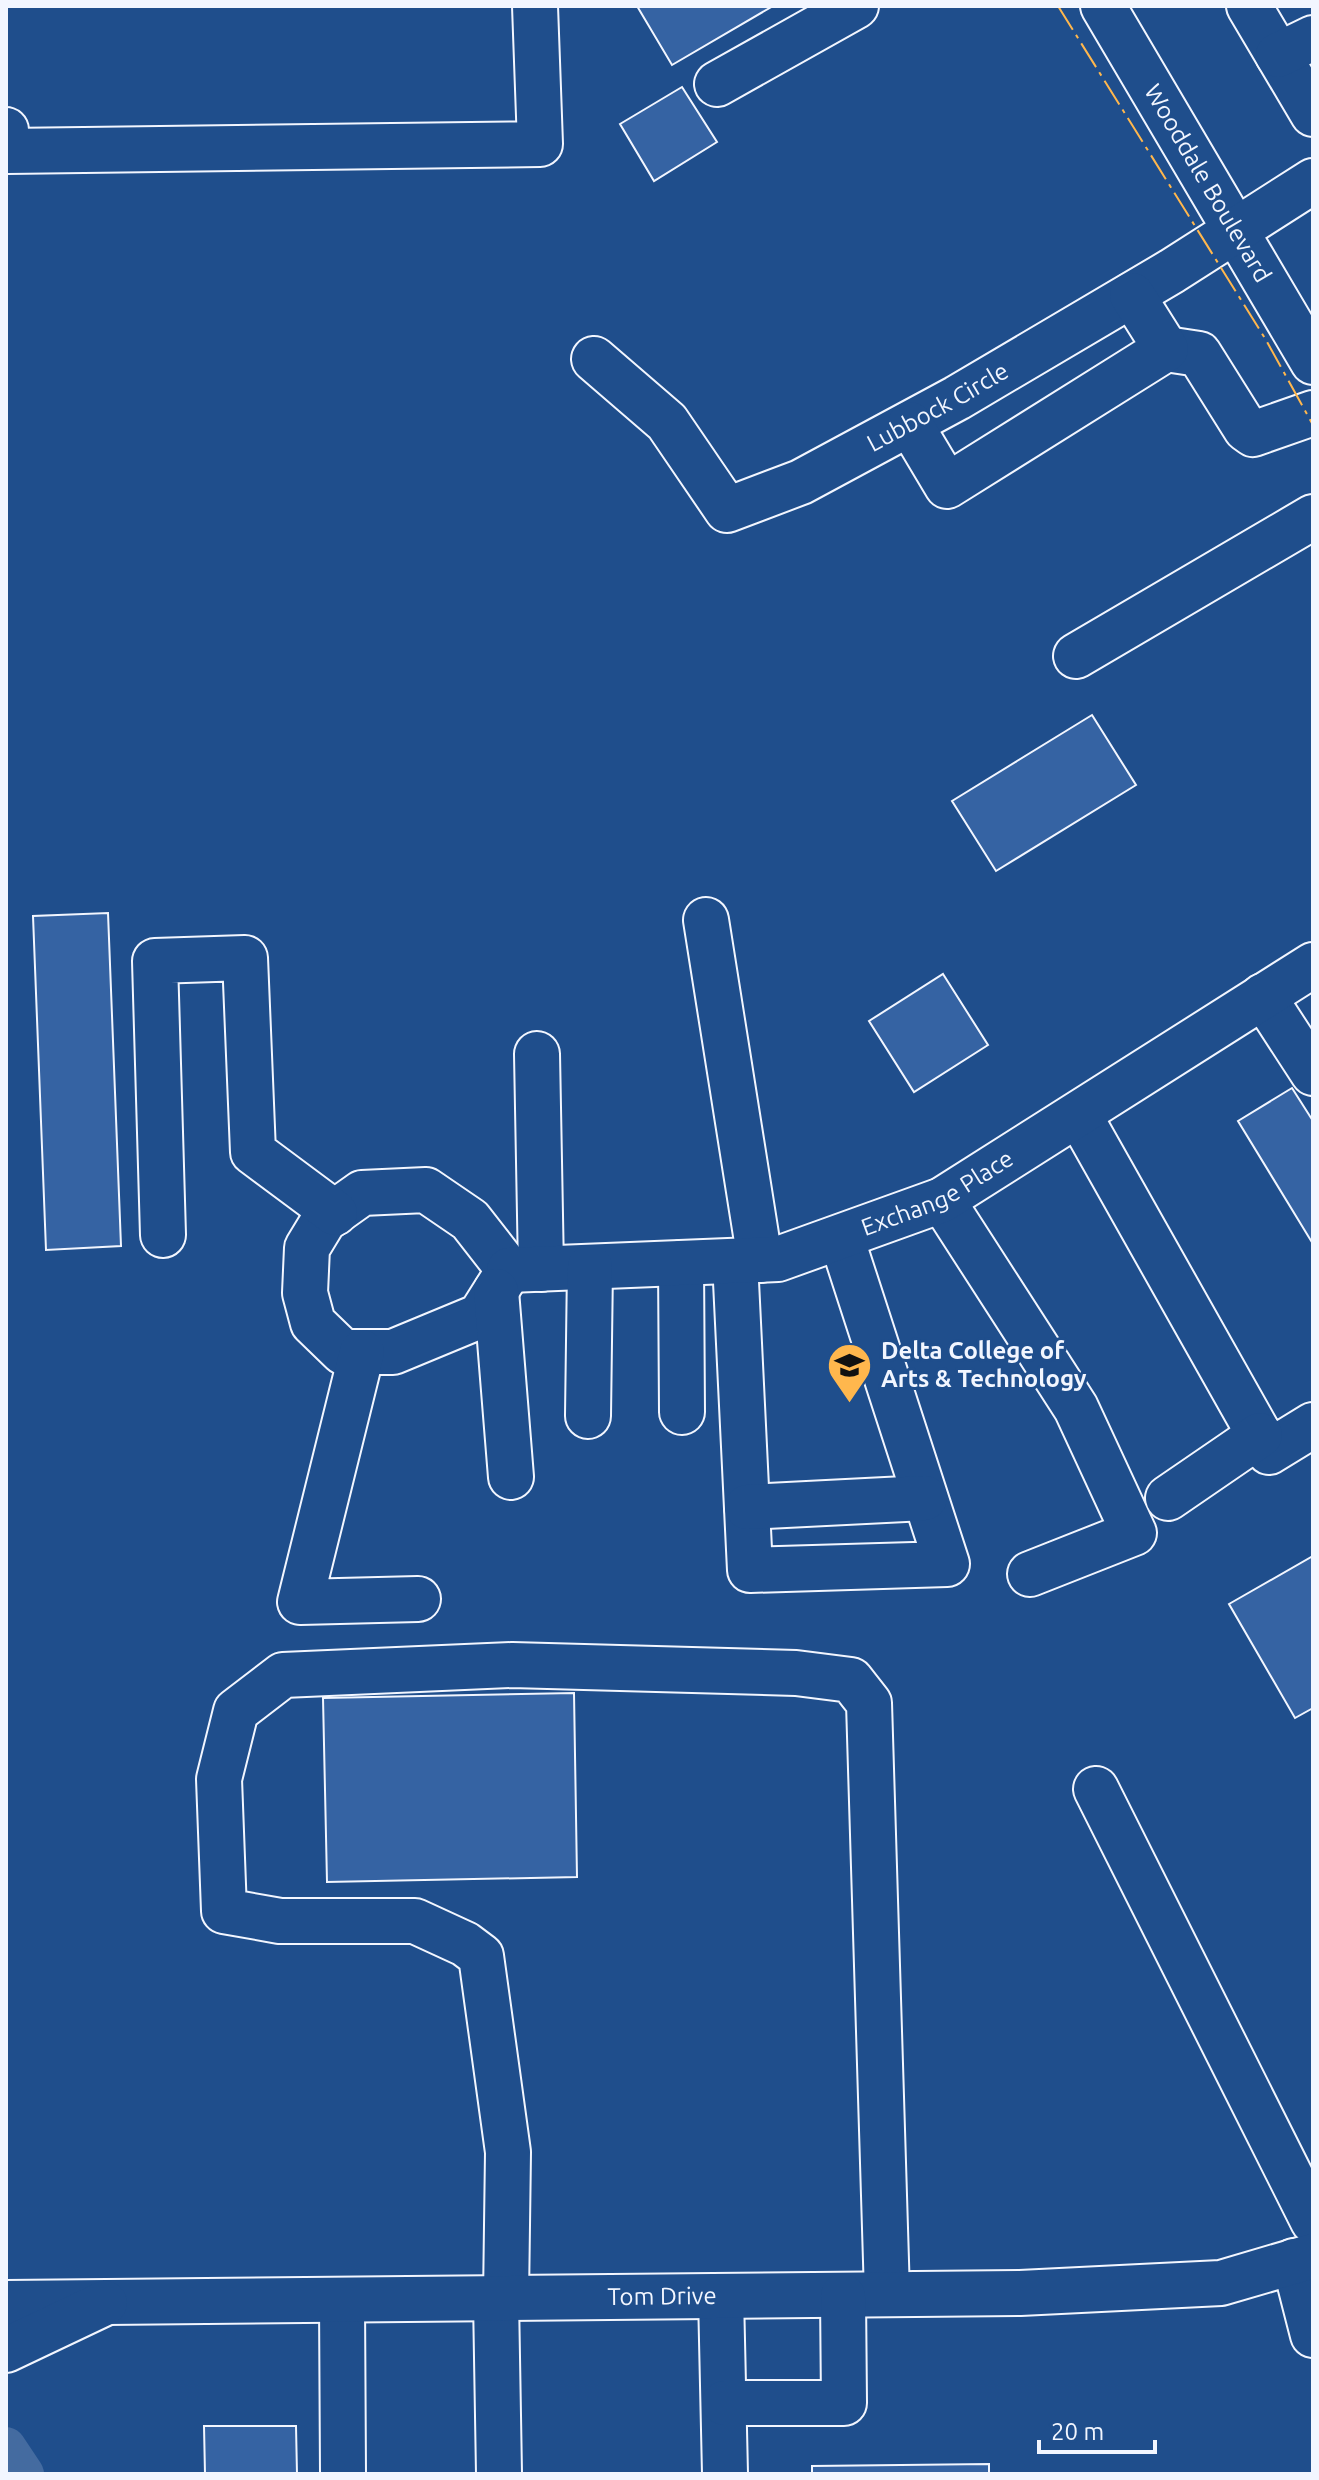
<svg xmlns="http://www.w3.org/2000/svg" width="1319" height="2480" viewBox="0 0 1319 2480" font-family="Ubuntu,sans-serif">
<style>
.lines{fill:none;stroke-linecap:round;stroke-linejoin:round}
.canal{stroke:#446ba0;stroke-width:40}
.building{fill:#3563a3;stroke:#f2f6ff;stroke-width:2}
.minor-casing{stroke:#f2f6ff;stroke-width:48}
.major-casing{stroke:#f2f6ff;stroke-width:48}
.minor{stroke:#1f4e8c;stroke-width:44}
.major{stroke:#1f4e8c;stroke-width:44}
.power{stroke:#ffb74d;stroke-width:2;stroke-dasharray:28 6 4 6;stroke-linecap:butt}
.labels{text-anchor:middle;stroke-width:6;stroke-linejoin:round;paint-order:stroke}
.street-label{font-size:24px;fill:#f2f6ff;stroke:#1f4e8c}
.poi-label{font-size:24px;font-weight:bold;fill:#f2f6ff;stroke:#1f4e8c;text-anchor:start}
</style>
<rect width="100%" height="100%" fill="#1f4e8c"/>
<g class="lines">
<path class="canal" d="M6,2447L24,2474"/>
</g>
<g class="building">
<path d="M637,6H773L672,65Z"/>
<path d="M682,87L717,142L654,181L620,124Z"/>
<path d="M1092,715L1136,785L996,871L952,801Z"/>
<path d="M108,913L121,1246L46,1250L33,916Z"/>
<path d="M943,974L988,1045L914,1092L869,1021Z"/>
<path d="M1292,1088L1313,1121V1244L1238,1121Z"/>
<path d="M1313,1556V1708L1295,1718L1229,1604Z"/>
<path d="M574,1693L577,1877L327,1882L323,1698Z"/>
<path d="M204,2426H296L297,2474H205Z"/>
<path d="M989,2464V2474H812V2466Z"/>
</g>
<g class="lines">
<defs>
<g id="minor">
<path id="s1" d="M1103,6L1313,362"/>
<path d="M1249,6L1313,114"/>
<path d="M1278,55L1313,38"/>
<path d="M717,84L856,6"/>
<path d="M6,130L7,151L540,144L535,6"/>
<path d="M1166,349L1199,354L1246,429L1253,434L1313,413"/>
<path id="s2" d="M594,359L667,422L727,510L801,482L957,398L1172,271L1313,181"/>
<path d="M910,424L947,486L1166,349L1132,295"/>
<path d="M1076,656L1313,517"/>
<path d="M706,920L760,1260"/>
<path d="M1263,996L1313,1073"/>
<path d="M537,1054L541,1269"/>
<path d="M1079,1115L1269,1452L1313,1425"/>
<path d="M426,1190L470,1220L509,1270L480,1316L393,1352H343L313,1323L305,1293L307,1248L324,1220L362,1193Z"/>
<path d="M942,1200L1076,1408L1134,1533L1030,1574"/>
<path d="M163,1235L155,961L245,958L253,1152L335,1213"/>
<path d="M735,1261L750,1570L947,1564L841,1237"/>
<path d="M681,1263L682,1412"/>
<path id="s3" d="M509,1270L778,1259L942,1200L1313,965"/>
<path d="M496,1291L511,1477"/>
<path d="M362,1352L300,1602L418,1599"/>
<path d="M588,1416L590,1267"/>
<path d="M1168,1498L1260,1435"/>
<path d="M747,1507L925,1498"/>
<path d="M1096,1789L1313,2221"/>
<path d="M1294,2261L1313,2335"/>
<path d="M721,2296L725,2474"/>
<path d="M496,2299L499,2474"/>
<path d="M506,2299L508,2152L481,1956L465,1944L415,1921H280L224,1911L219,1779L236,1711L283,1675L512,1665L796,1673L851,1680L869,1703L887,2294"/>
<path d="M342,2301L343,2474"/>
<path id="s4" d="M6,2303L1020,2293L1221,2283L1313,2256"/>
<path d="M724,2403H844L843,2296"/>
</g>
<path id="major" d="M6,2350L105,2303"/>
</defs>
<use href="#minor" class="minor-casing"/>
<use href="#major" class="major-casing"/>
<use href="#minor" class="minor"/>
<use href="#major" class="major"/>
<path class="power" d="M1058,6L1266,340L1313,425"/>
</g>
<defs>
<symbol id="university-pin" viewBox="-11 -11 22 30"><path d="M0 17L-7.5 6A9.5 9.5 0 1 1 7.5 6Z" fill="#ffb74d" stroke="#1f4e8c"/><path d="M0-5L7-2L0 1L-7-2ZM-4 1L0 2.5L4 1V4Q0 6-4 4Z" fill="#111"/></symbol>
</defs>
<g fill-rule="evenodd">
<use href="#university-pin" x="824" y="1340" width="51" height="69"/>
</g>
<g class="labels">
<g class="street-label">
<text dy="8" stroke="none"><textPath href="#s1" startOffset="206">Wooddale Boulevard</textPath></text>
<text dy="8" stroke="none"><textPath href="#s2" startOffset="438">Lubbock Circle</textPath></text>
<text dy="8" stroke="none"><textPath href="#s3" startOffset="442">Exchange Place</textPath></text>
<text dy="8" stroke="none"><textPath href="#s4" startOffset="656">Tom Drive</textPath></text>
</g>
<g class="poi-label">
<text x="881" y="1359">Delta College of<tspan x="881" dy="28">Arts &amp; Technology</tspan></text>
</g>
</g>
<rect width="1319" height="2480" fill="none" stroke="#f2f6ff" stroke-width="16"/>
<path d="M1039 2440v12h116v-12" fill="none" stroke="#f2f6ff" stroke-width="4"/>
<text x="1051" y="2440" font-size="24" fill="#f2f6ff" stroke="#1f4e8c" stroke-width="6" paint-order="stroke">20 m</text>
</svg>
